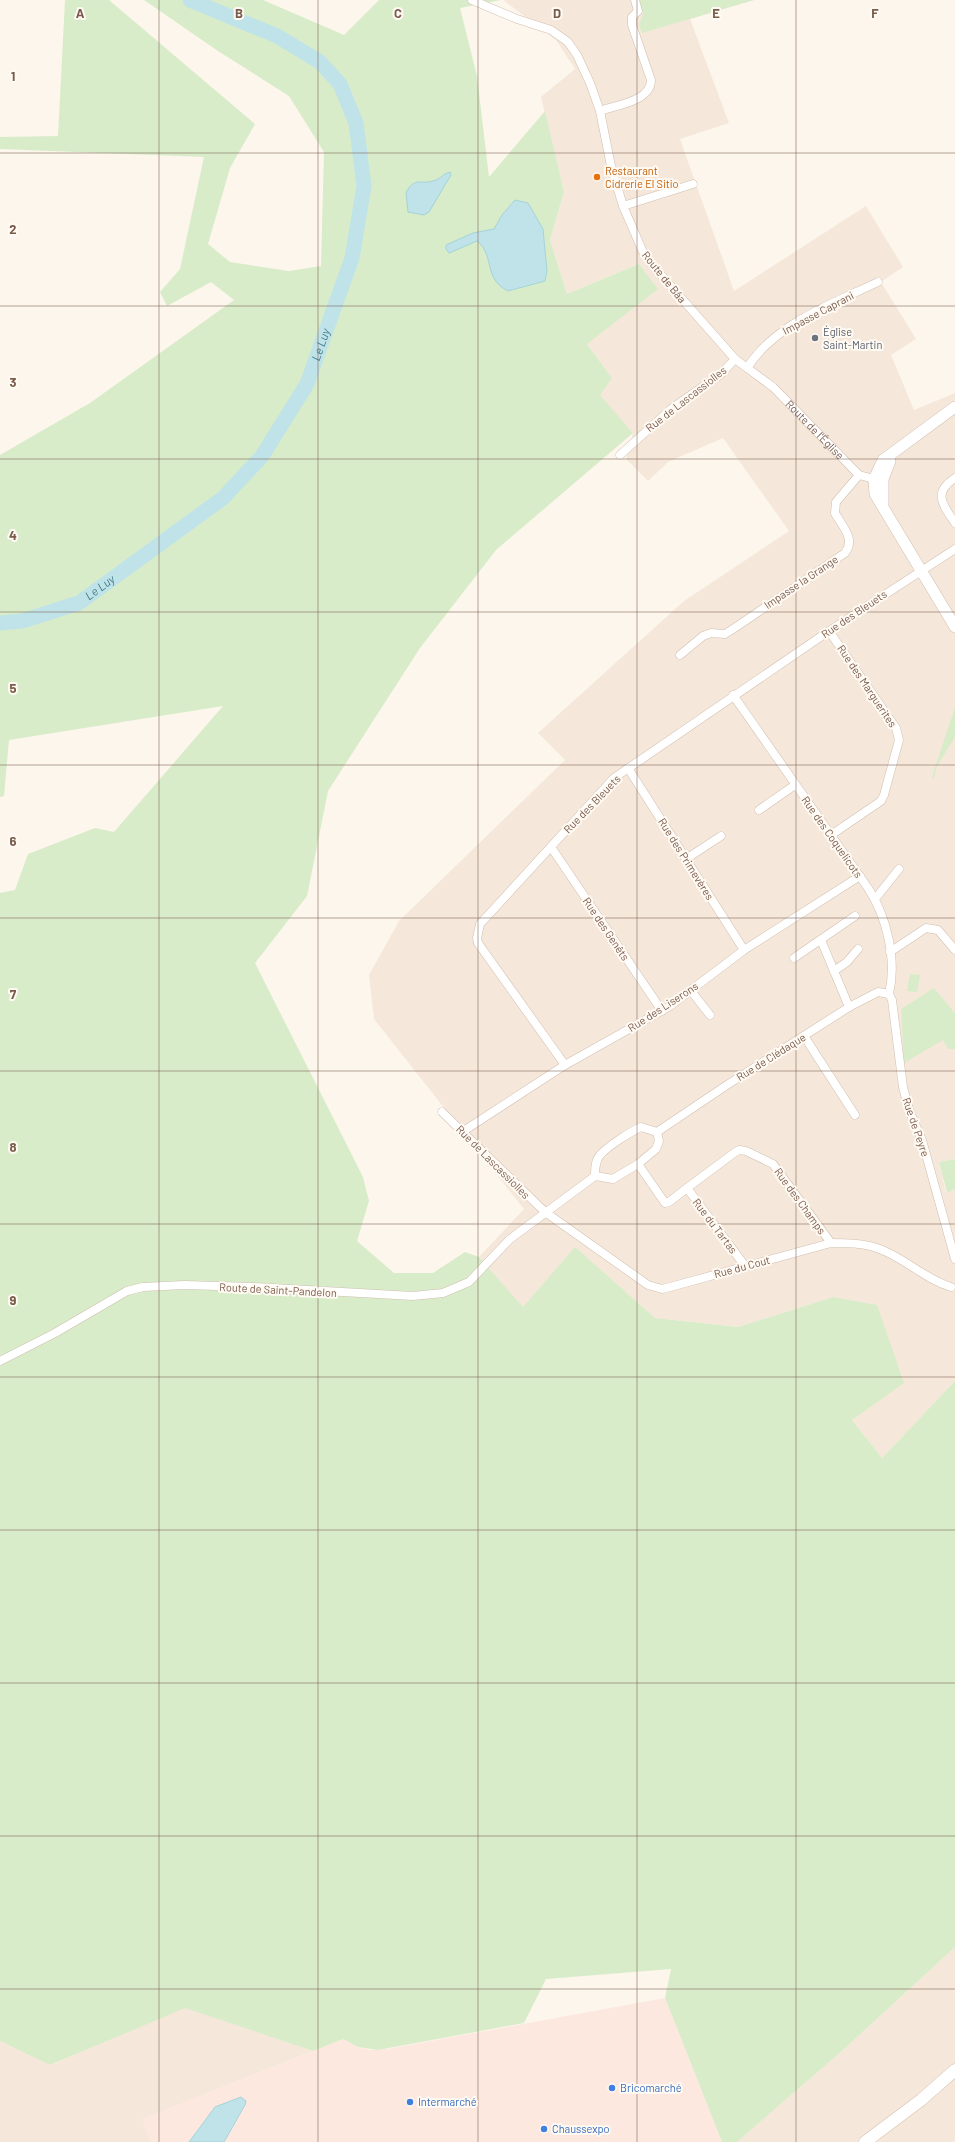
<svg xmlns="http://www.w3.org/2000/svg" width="955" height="2142" viewBox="0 0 955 2142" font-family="Barlow,sans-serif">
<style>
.residential{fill:#f5e8da}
.commercial{fill:#fde8e0}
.green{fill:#d8ecc9}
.water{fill:#bfe3e8;stroke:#a5d3da}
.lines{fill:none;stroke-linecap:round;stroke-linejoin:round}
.river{stroke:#bfe3e8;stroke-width:15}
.minor-casing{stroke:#d1beb0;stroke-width:9}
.tertiary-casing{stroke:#d1beb0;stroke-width:12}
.secondary-casing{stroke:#d6c0b0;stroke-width:13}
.minor{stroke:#fff;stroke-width:8}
.tertiary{stroke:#fff;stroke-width:11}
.secondary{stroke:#fff;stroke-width:12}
.grid{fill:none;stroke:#7a5c4d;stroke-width:1;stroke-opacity:0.55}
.food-dot{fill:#e8710a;stroke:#fffaf3;stroke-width:1.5}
.worship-dot{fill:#6b7280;stroke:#fffaf3;stroke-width:1.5}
.shop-dot{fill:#3f7fe0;stroke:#fffaf3;stroke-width:1.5}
.labels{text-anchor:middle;stroke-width:4;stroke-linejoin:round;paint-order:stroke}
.food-label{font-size:11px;fill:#c56008;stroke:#fffaf3;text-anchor:start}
.street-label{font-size:11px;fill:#7a5c4d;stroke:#fffaf3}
.worship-label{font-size:11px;fill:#5b616d;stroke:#fffaf3;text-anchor:start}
.shop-label{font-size:11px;fill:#366cbe;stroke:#fffaf3;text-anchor:start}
.water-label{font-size:12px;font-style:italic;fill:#437c86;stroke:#fffaf3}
.grid-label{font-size:13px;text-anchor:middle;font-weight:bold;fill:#7a5c4d;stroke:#fffaf3;stroke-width:4;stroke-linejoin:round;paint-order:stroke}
</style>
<rect width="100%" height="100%" fill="#fdf6ec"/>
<g class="residential">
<path d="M503,0H754L690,19L729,123L680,139L734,291L866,206L903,267L881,282L916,339L891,355L914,410L955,393V1013L934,988L944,1040L948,1049H955V1159L939,1162L946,1193L955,1189V1381L882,1458L852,1420L833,1297L738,1327L655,1318L575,1248L523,1307L479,1257L524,1209L374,1019L369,975L399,921L565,760L538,733L684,601L789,531L723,438L668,462L648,481L626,459L633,433L599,395L612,378L587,344L639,264L567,294L550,240L564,192L541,97L575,69L556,40Z"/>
<path d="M955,1947V2142H737L843,2050Z"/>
<path d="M184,2007L313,2051L143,2119L151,2142H0V2041L51,2065Z"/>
</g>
<path class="commercial" d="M665,1998L722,2142H151L142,2119L343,2039L358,2047L371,2050L387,2049Z"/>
<g class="green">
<path d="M65,0H109L255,124L230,168L208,244L230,262L289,271L321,266L324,152L289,96L218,51L144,0H263L344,35L379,0H501L460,8L477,76L489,177L545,111L564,192L550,240L567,294L639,264L658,289L587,344L612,378L600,395L633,433L496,550L420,648L328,791L307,896L255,963L363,1177L369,1201L357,1241L394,1273H433L465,1252L479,1257L523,1307L575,1247L655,1318L738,1327L833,1297L877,1305L904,1383L852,1420L882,1458L955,1381V1947L843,2050L737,2142H722L665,1998L671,1969L546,1979L524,2023L378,2050L358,2047L343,2039L313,2051L185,2008L50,2065L0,2041V893L15,890L28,854L95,828L114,832L223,706L9,740L4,796L0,797V455L90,403L234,300L211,282L167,306L160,292L180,269L204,157L0,149V137L58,136Z"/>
<path d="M639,0H754L642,33L639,25L643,14Z"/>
<path d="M955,707V737L937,766L934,778L932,777Z"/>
<path d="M910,974L920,975L917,992L907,991Z"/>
<path d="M934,988L955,1013V1049H948L943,1040L904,1063L901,1009Z"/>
<path d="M955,1159V1189L947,1193L939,1162Z"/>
</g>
<g class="water">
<path d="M450,172L451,175L429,212L424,215L408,212L406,192C417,176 418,185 433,181C439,180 443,174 450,172Z"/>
<path d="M515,200L528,203L543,229L547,271L545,281L508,291C483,279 495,255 477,241L449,253L446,249V245L473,233L494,229L502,215Z"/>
<path d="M241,2097L246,2101L245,2105L224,2142H189L215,2107Z"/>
</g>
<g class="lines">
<path class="river" id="s1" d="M0,623L22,621L79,603L223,498L262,456L307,384L352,258L364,186L356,123L340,84L320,62L277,36L190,0"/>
<defs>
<g id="minor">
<path id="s2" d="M472,0L517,19L551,30L568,42L577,55L590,83L600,111L611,166L623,206L643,252L653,266L735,359L773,387L859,475L874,479"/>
<path d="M600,111C617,105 651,101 651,80L632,25V17L638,11L635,0"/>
<path d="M623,206L693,184"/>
<path d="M747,368C776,323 832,304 878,282"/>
<path d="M620,455L671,409L721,374L735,359"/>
<path d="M955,478C932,493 943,505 955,523"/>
<path d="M829,631L896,728L899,740L884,795L881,801L831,835"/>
<path d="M680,655L703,636L711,633L725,634L736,627L845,553C856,539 842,526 835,513L836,502L859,475"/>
<path d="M733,695L868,888C887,917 897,960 889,994"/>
<path d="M628,768L744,950"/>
<path d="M759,810L795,785"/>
<path d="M551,847L662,1011"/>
<path d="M686,859L721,836"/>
<path d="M875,899L899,869"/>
<path d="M821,940L849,1007"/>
<path d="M890,952L926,928L938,930L955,950"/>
<path d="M794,958L855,916"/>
<path d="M834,971L847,962L858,949"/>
<path d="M691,991L710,1015"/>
<path d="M889,994L892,1000L903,1087L909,1110L922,1140L955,1259"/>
<path d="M804,1036L855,1115"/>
<path d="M565,1065L478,943L477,938L480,924L614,778L829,631L955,549"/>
<path d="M442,1112L545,1212L648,1285L662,1289L670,1287L831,1243C846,1243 863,1243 877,1248C904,1257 924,1279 951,1287"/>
<path d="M462,1132L565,1065L670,1006L744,950L860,876"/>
<path d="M638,1164L665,1203L669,1202L687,1188L745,1266"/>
<path d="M595,1176L613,1179L638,1164L656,1149L659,1141L657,1132"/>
<path d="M687,1188L734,1153L739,1150L746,1151L773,1164L831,1243"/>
<path d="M0,1361L55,1333L127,1291L143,1287L184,1285L252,1287L413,1296L443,1293L469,1282L510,1239L595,1176C595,1169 595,1161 600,1155C608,1146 630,1132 641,1127L657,1132L727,1085L849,1007L878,992L889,994"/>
</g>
<g id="tertiary">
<path d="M955,407L883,460L874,479L875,494L955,627"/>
<path d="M883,504V479L890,461"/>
</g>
<path id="secondary" d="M865,2142L921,2100L955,2070"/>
</defs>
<use href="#minor" class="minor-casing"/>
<use href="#tertiary" class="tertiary-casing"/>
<use href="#secondary" class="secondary-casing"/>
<use href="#minor" class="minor"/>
<use href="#tertiary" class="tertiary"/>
<use href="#secondary" class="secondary"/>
</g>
<path class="grid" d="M159,0V2142M318,0V2142M478,0V2142M637,0V2142M796,0V2142M0,153H955M0,306H955M0,459H955M0,612H955M0,765H955M0,918H955M0,1071H955M0,1224H955M0,1377H955M0,1530H955M0,1683H955M0,1836H955M0,1989H955"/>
<circle class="food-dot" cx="597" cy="177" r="4"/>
<circle class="worship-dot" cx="815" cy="338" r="4"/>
<g class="shop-dot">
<circle cx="612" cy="2088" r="4"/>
<circle cx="410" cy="2102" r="4"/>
<circle cx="544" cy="2129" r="4"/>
</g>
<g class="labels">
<g class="food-label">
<text x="605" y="175">Restaurant<tspan x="605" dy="13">Cidrerie El Sitio</tspan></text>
</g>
<g class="street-label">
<text transform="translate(664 277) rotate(51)" y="4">Route de Bâa</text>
<text transform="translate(818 313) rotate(-28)" y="4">Impasse Caprani</text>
<text transform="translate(686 399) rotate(-38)" y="4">Rue de Lascassiolles</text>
<text dy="4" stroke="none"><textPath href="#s2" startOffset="578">Route de l'Église</textPath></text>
<text transform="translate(801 582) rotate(-34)" y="4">Impasse la Grange</text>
<text transform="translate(854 614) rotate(-34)" y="4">Rue des Bleuets</text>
<text transform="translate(867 686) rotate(56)" y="4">Rue des Marguerites</text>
<text transform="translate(592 804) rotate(-46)" y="4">Rue des Bleuets</text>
<text transform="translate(832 837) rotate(55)" y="4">Rue des Coquelicots</text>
<text transform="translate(686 859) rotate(58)" y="4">Rue des Primevères</text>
<text transform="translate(606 929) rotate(56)" y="4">Rue des Genêts</text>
<text transform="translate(663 1007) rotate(-33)" y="4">Rue des Liserons</text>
<text transform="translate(771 1057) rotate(-32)" y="4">Rue de Clédaque</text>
<text transform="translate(916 1127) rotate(71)" y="4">Rue de Peyre</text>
<text transform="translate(493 1162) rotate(45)" y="4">Rue de Lascassiolles</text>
<text transform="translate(800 1201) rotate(54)" y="4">Rue des Champs</text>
<text transform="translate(715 1226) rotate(53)" y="4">Rue du Tartas</text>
<text transform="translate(742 1267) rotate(-15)" y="4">Rue du Cout</text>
<text transform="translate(278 1290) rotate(3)" y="4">Route de Saint-Pandelon</text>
</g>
<g class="worship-label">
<text x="823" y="336">Église<tspan x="823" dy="13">Saint-Martin</tspan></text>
</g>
<g class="shop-label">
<text x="620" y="2092">Bricomarché</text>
<text x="418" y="2106">Intermarché</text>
<text x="552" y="2133">Chaussexpo</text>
</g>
<g class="water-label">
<text dy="4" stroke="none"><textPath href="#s1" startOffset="444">Le Luy</textPath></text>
<text dy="4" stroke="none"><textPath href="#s1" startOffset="108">Le Luy</textPath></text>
</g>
</g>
<g class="grid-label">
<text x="80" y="18">A</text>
<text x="239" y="18">B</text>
<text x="398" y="18">C</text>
<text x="557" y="18">D</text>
<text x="716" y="18">E</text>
<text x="875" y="18">F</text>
<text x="13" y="81">1</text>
<text x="13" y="234">2</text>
<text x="13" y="387">3</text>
<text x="13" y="540">4</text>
<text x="13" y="693">5</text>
<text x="13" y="846">6</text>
<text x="13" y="999">7</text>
<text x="13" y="1152">8</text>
<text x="13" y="1305">9</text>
</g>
</svg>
